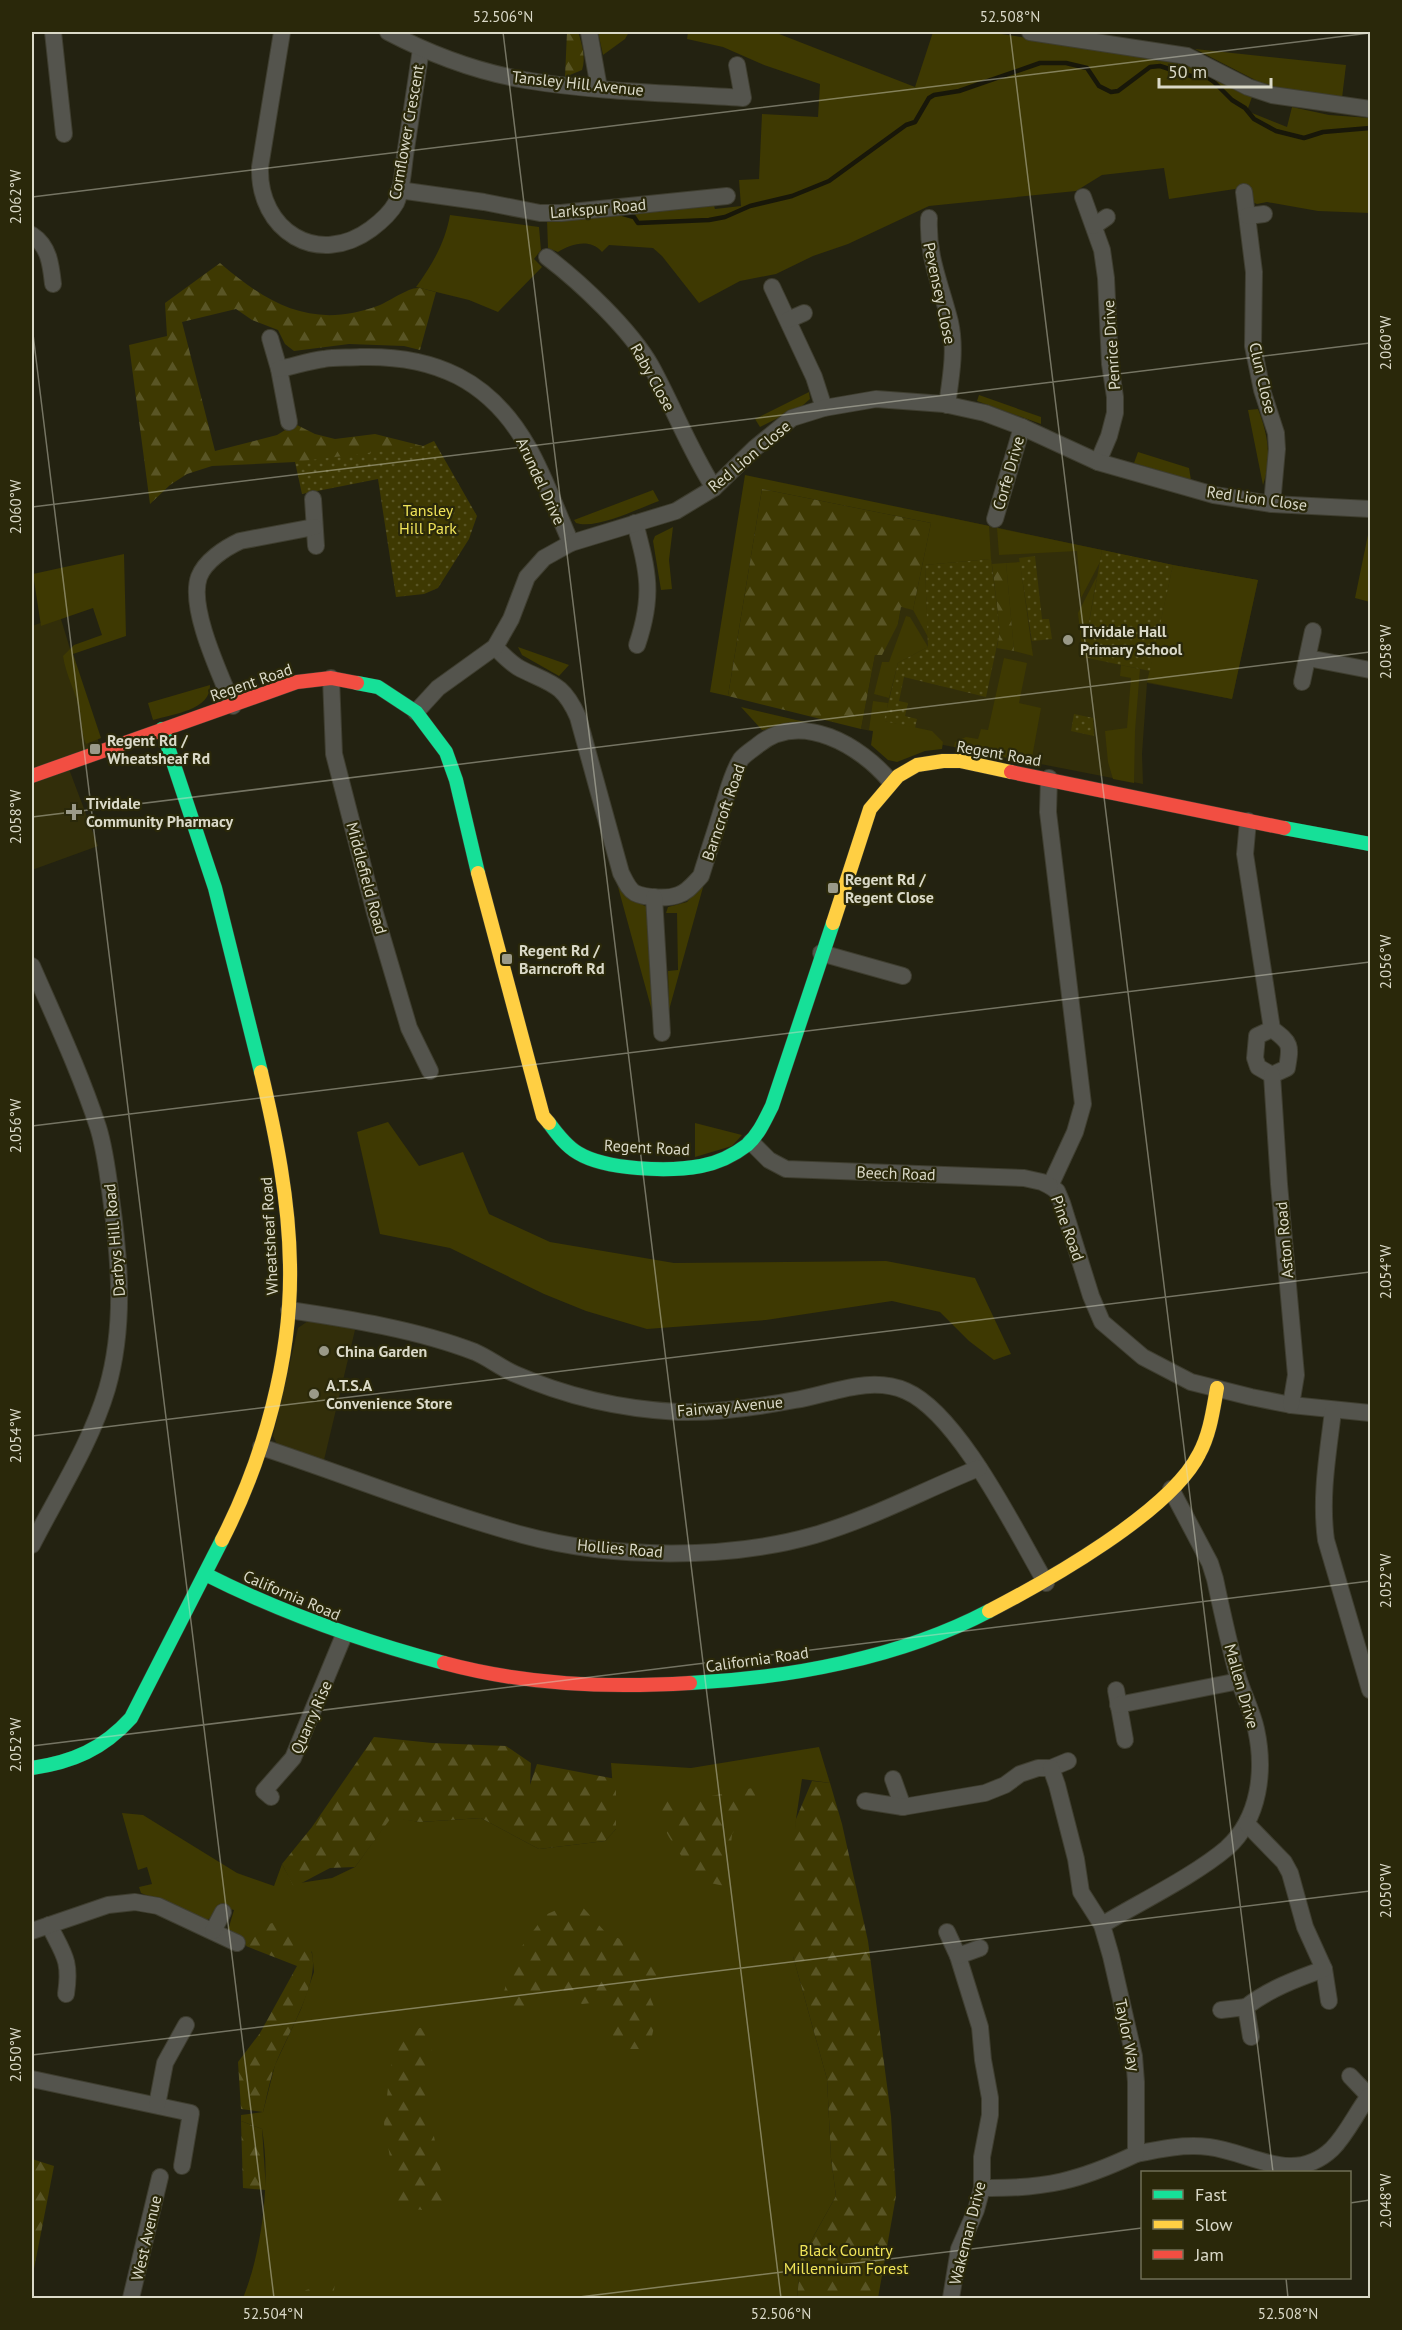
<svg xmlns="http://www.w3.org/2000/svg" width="1402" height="2330" viewBox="0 0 1402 2330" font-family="'PT Sans',sans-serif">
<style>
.built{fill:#322e0a}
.grass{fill:#3e3902}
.forest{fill:url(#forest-firs)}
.park{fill:url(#park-dots)}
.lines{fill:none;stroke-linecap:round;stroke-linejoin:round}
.stream{stroke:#181709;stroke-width:4.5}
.street-casing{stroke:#3f3e30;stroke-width:18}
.fast-casing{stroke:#3f3e30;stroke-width:15}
.slow-casing{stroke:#3f3e30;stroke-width:15}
.jam-casing{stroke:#3f3e30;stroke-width:15}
.street{stroke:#54544d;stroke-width:16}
.fast{stroke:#16e098;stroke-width:14}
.slow{stroke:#ffcf43;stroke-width:14}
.jam{stroke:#f24e42;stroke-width:14}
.ticks{fill:none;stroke:#dad9c8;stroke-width:1.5;stroke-opacity:0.45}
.poi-dot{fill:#9a9988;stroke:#2a280a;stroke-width:2}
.labels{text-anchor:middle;stroke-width:4.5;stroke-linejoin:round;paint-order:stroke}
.street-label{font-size:16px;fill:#dad9c8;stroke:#2a280a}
.park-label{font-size:16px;fill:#f0e459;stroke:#2a280a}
.poi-label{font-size:16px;font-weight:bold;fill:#dad9c8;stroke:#2a280a;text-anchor:start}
.neatline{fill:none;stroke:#dad9c8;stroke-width:2}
.ticks-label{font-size:15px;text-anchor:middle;fill:#dad9c8}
</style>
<defs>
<pattern id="forest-firs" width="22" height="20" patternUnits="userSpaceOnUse" patternTransform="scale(1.5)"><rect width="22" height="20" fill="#3e3902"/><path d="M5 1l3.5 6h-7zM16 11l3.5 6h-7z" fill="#595525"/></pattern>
<pattern id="park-dots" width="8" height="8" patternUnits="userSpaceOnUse" patternTransform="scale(1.5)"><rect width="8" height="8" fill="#3e3902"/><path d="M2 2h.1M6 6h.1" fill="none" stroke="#595525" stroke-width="1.8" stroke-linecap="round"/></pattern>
</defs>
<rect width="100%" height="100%" fill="#232211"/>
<g class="built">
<path d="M933,514L1173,565L1258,580L1232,699L1147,683L1142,754L1143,784L861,729L875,655L898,624L901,607L913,609Z"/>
<path d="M60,616L103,756L69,769L98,846L32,870V626Z"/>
<path d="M308,1321L348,1324L355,1330L324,1460L278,1446L273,1436L298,1328Z"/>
</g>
<g class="grass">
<path d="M598,32H629L625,39L603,55Z"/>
<path d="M688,32H774L915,87L933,32H988L1176,60L1252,97L1247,111L1287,127L1292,107L1329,115L1370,118V213L1318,211L1267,202L1257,204L1252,202L1248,187L1169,199L1164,168L1102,175L1076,191L929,206L848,244L813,256L776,274L740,281L699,303L662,256L653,248L609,245L602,252C590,238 571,244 558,252L548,248L547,220H570L714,206L715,209L741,206L739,180L759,179L762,114L818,117L820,84L764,65L723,47L687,39Z"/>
<path d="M1195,49L1346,65L1342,98L1299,93L1263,84Z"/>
<path d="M450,215L539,227L541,250L534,259L542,267L498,312L469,300L416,287C432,265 445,243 450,215Z"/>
<path d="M809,392L810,399L802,406L760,427L755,419Z"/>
<path d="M979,395L1041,417V424L977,401Z"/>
<path d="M1258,409C1268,435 1272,458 1263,485L1248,410Z"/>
<path d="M1138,452L1189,468L1191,480L1134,463Z"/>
<path d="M745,475L989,526L991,559L925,565L928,637L913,610L931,523L762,489L728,696L710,692Z"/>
<path d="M653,490L659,501C639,508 596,530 576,523L574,520Z"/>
<path d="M1370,525V602L1355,598Z"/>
<path d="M673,527L669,560L672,589L661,590L653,541L655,536Z"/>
<path d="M997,528L1102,550L1100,562L1081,598L1077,551L999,555Z"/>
<path d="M124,554L126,636L73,654L101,738L86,744C81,732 82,723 80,711C76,692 66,676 63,656L74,645L102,635L93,608L41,626L33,574Z"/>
<path d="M1020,562L1033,656L1014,651L1006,563Z"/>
<path d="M1173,565L1258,580L1232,699L1147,682Z"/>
<path d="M1097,576L1083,657L1078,613Z"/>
<path d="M906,616L910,617L928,647L898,663L889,698L874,694L882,662H889Z"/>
<path d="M518,647L569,665L559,676L522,655Z"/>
<path d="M1004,658L1027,663L1019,703L1041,708L1031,763L954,747L955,742L966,737L978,739L981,729L988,730Z"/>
<path d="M1121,665L1140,669L1135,731L1134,783L1113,779L1108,762L1105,731L1127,728L1131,678L1120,676Z"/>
<path d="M210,685C211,710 173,714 153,720L148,703Z"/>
<path d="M873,701L888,703L885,721L932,731L943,742L942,749L925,751L897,762L888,760L871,745L873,731L869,730Z"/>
<path d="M741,707L809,723L762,730Z"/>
<path d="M705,880L669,1010L668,971L678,970L677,913H666L668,907L687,902Z"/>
<path d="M618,887L631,899L649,908L652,1011Z"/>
<path d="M388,1122L419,1166L463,1152L489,1214L550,1242L674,1263L886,1261L975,1278L1011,1354L994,1360L969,1341L940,1312L892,1301L766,1320L647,1329L586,1311L544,1294L450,1248L380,1234L357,1132Z"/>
<path d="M695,1123L742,1135L732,1146L695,1157Z"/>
<path d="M819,1747L830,1783L802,1779L796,1819L793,1956L827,2079L831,2158L836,2196L801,2259L797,2298H243C262,2251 271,2180 262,2129L241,2121V2115L263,2112L275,2065L301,2009L314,1972L312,1952L267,1925L246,1946L237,1935L228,1930L234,1910L222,1907L214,1917L206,1920L141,1893L139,1887L152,1884L147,1867L138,1870L122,1813L143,1815L237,1873L274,1886L282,1864L293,1884L332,1878L355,1867L391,1817L420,1822L481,1818L539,1849L605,1841L616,1829L611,1763L691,1768Z"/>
</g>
<g class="forest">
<path d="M567,32H578C582,44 586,58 582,70L565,77Z"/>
<path d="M220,263C270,306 314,330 380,305C389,301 410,287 418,288C424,288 430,291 436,292L420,350L404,346L349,344L294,351L285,344L278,330L252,320L236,309L182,322L215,451L277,435L295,424L315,434L335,439L375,434L423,446L322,466L295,462L212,466L187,474L170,485L150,504L129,345L167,336L165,303Z"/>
<path d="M762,489L931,523L913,610L901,607L898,624L882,655H875L861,729L728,696Z"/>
<path d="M1006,563L1014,651L997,648L1000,631L992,564Z"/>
<path d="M374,1737L432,1743L506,1746L531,1763L530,1785L537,1764L616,1779V1829L605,1841L539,1849L481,1818L420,1822L391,1818L355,1867L330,1868L294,1887L282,1864L312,1827Z"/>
<path d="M812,1781L830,1783L842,1824L868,1941L891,2116L896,2196L878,2298H797L801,2259L836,2196L831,2158L827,2079L793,1956L790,1885L796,1819Z"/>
<path d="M768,1785L732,1834L728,1876L724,1886L697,1880L669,1837L648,1797L680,1802Z"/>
<path d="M577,1901L607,1934L652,1951L657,1978L650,1997L657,2014L649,2049H618L601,2002L582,2004L559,1988L547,1985L535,1996L527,2009H499L514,1957L545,1915Z"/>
<path d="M275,1922C288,1929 309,1938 312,1954C319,1984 287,2035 276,2063C270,2078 267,2096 263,2112L241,2109L238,2062L260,2033L297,1966L246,1946L266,1925Z"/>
<path d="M428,2026L433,2063L428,2106L445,2192L438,2212L399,2207L384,2124L390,2069L404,2032Z"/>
<path d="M241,2121L262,2129L266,2190L243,2188Z"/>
<path d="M32,2159L54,2166L32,2279Z"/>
<path d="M335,2283L333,2298H298L306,2290Z"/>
</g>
<g class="park">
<path d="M434,441L477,516L469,539L438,588L424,594L396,597L378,479L302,494L295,462L423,446Z"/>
<path d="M1102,550L1173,565L1150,671L1083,657Z"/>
<path d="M1035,556L1042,619H1049L1052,639L1032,641L1019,558Z"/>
<path d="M991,559L1000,631L986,697L904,677L899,701L908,703L905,716L917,719L915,728L884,721L898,663L928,647L925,565Z"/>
<path d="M1074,714L1093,718L1094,736L1071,731Z"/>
</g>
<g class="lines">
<path class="stream" d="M623,214L634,217L638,223L709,220L725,217L750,206L792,196L829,181L906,125L915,122L929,98L934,95L959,91L1040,63H1066L1087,68L1099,86L1111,92L1118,91L1150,67L1160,66L1194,77H1207L1214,82L1232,100L1245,108L1254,119L1276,131L1304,138L1323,132L1370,128"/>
<defs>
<g id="street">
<path d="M53,32L64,134"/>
<path d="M282,32L260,167C258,231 318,268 371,229C379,223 391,212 396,203C403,187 403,166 406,149C411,116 416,82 421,49"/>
<path d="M388,32C430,54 478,72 525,80C596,92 671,93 743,98L737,65"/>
<path d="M589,32L599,88"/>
<path d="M1030,32L1187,56L1248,87L1272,95L1370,109"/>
<path d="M399,190L484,202L540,213H561L727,196"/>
<path d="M1244,192L1254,272L1253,346L1262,390L1276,433L1277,449L1272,504"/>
<path d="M1083,197L1102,250L1106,278L1110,364L1115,397V413L1109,436L1098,462"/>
<path d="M1248,216L1264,214"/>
<path d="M929,218C927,257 941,285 950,322C956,349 951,377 947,405"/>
<path d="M1094,226L1107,217"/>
<path d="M32,235C49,246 51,265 53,284"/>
<path d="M547,257C581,283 630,329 651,366C673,406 689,449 714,488"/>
<path d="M772,287L814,377L824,408"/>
<path d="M788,320L804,313"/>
<path d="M270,338L279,369L289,422"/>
<path d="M279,369C294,366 309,361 324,359C335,357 348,358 360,357C435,355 490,380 528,447C545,477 557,512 571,543"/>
<path d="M313,499L316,546"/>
<path d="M995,519L1022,427"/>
<path d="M635,523C648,572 654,595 637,645"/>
<path d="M495,647C503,655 511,664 521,669C551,684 563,683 578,717L621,873C625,880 628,889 635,893C645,898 668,899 678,895C688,892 694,883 701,876C708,853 716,830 723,806C728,791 732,773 741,759C745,754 753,749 758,745C801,710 861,746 890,781"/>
<path d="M1308,658L1370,670"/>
<path d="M331,678L334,754L375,913L409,1028L430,1071"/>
<path d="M1302,682L1313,631"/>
<path d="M233,706C221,676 188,608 199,577C205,561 225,548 240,541L314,527"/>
<path d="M416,712L438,688L495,647L511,619L527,577L544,558L571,543L676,511L714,488L755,448L792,418L824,408L876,399L944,404L985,413L1022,427L1098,462L1214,495L1272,504L1370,509"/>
<path d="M1049,778L1048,812L1083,1104L1075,1132L1050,1186L1057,1191L1062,1203L1091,1296L1102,1322L1143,1357L1191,1382L1251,1397L1291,1405L1370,1413"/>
<path d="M1248,821L1245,854L1272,1029C1291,1043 1291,1045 1287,1068L1272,1075L1258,1067L1255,1058L1257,1036L1272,1029"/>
<path d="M654,897L662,1033"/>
<path d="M821,953L903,976"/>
<path d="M32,966C55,1019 80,1072 98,1127C105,1149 108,1175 111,1198C120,1261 125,1327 107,1389C91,1443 58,1494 32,1545"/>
<path d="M1272,1075L1279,1184L1296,1375L1291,1405"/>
<path d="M751,1142L769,1160L786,1169L1024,1178L1042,1182L1050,1186"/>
<path d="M289,1310C350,1319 418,1330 475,1352C489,1358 501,1368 515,1374C567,1397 621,1409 678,1412C716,1413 758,1407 795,1400C831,1394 870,1375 906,1391C959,1414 1016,1532 1046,1583"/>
<path d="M1333,1411C1328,1454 1320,1496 1326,1540L1370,1690"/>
<path d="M261,1447C349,1476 435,1511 523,1535C611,1559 728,1560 815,1535C873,1518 924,1490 979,1468"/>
<path d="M1116,1690L1125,1740"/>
<path d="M1118,1705L1239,1681"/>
<path d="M893,1779L903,1807"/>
<path d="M271,1797L264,1791L293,1758L344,1635"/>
<path d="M865,1801L903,1807L985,1793L1005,1785L1020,1774L1038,1768H1051L1068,1761"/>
<path d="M49,1925C64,1955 71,1960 66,1994"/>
<path d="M1102,1925C1140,1902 1194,1876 1227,1848C1260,1818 1265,1770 1256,1729C1252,1711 1243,1694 1238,1677C1229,1644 1222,1612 1215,1579L1210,1563L1171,1489"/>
<path d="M32,1931L108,1905L135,1902L158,1906L237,1943"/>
<path d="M213,1931L223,1912"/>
<path d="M947,1932L958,1956L980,2027L983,2060L990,2098V2115L982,2157V2188L976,2210L959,2249L951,2298"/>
<path d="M958,1956L980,1948"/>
<path d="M1324,1969L1329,2001"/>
<path d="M1246,2007C1269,1989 1296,1979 1324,1969L1305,1927L1290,1873L1284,1862L1247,1824"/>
<path d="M1221,2010L1246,2007L1251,2037"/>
<path d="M1350,2076L1369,2096L1370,2095"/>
<path d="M32,2079L191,2113L182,2166"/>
<path d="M157,2105L165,2063L186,2025"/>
<path d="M1136,2154C1160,2149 1184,2144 1209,2147C1251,2152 1293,2186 1332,2149C1347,2134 1356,2113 1369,2096"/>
<path d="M982,2188C1045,2189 1079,2181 1136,2154V2082L1134,2056L1111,1956L1102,1925L1081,1892L1076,1859L1057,1785L1051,1768"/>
<path d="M131,2298L160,2177"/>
</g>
<g id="fast">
<path d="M357,683L378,687L416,712L446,752L456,780L478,873"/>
<path d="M162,729L215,888L261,1072"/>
<path d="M1284,828L1370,844"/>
<path d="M549,1123C557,1134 566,1146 578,1153C606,1170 669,1172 701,1166C717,1163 734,1155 747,1145C759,1134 765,1120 772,1106L833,923"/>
<path d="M205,1574C282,1613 361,1641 444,1663"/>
<path d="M690,1683C789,1678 900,1658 989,1611"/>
<path d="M32,1768C73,1762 103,1749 131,1718L222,1540"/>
</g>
<g id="slow">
<path d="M478,873L543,1116L549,1123"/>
<path d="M833,923L870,809L898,776L917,765L943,761H960L1011,772"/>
<path d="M222,1540C264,1458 292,1357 290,1265C289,1200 276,1135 261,1072"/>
<path d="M989,1611C1047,1581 1170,1512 1199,1454C1210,1434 1213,1410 1217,1388"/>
</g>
<g id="jam">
<path d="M1011,772L1284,828"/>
<path d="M32,776L297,682L331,678L357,683"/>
<path d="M444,1663C526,1685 606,1688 690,1683"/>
</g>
</defs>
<use href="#street" class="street-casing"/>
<use href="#fast" class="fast-casing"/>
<use href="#slow" class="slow-casing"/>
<use href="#jam" class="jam-casing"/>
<use href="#street" class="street"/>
<use href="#fast" class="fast"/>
<use href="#slow" class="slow"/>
<use href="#jam" class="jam"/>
</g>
<path class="ticks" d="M503,32L781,2298M1010,32L1273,2172M32,197L1370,33M32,326L274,2298M32,507L1370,343M32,817L1370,652M32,1126L1370,962M32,1436L1370,1272M32,1746L1370,1581M32,2055L1370,1891M1350,2203L1370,2200M1286,2278L1288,2298M571,2298L1142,2228"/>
<g class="poi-dot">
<circle cx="1068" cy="640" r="6"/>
<rect x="89" y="743" width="12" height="12" rx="3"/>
<path d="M71 803h6v6h6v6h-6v6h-6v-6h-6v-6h6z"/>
<rect x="827" y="882" width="12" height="12" rx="3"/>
<rect x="501" y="953" width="12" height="12" rx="3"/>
<circle cx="324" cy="1351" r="6"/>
<circle cx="314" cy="1394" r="6"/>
</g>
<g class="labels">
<g class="street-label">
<text transform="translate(578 83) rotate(6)" y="6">Tansley Hill Avenue</text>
<text transform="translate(406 132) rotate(-80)" y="6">Cornflower Crescent</text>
<text transform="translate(598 208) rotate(-5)" y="6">Larkspur Road</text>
<text transform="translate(940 293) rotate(78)" y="6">Pevensey Close</text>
<text transform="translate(1111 345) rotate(-94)" y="6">Penrice Drive</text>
<text transform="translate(653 377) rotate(61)" y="6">Raby Close</text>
<text transform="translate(1263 378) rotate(77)" y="6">Clun Close</text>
<text transform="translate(749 456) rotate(-40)" y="6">Red Lion Close</text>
<text transform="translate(1008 473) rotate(-74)" y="6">Corfe Drive</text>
<text transform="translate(541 481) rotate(65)" y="6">Arundel Drive</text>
<text transform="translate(1257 498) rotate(8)" y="6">Red Lion Close</text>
<text transform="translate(251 682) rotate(-19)" y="6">Regent Road</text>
<text transform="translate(999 753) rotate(10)" y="6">Regent Road</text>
<text transform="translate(723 812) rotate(-71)" y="6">Barncroft Road</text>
<text transform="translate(367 878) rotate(75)" y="6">Middlefield Road</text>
<text transform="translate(647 1147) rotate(3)" y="6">Regent Road</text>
<text transform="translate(896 1173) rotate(2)" y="6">Beech Road</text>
<text transform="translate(1068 1228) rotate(70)" y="6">Pine Road</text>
<text transform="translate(269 1236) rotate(-93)" y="6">Wheatsheaf Road</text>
<text transform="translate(114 1240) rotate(-95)" y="6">Darbys Hill Road</text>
<text transform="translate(1284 1240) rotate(-95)" y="6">Aston Road</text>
<text transform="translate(730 1406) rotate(-5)" y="6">Fairway Avenue</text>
<text transform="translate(620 1548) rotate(5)" y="6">Hollies Road</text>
<text transform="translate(292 1595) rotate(23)" y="6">California Road</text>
<text transform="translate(757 1659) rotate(-8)" y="6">California Road</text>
<text transform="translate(1242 1686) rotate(74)" y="6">Mallen Drive</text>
<text transform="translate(311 1717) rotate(-66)" y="6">Quarry Rise</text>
<text transform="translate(1128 2035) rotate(79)" y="6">Taylor Way</text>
<text transform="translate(967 2233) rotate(-76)" y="6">Wakeman Drive</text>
<text transform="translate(146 2238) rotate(-77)" y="6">West Avenue</text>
</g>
<g class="park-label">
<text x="428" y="516">Tansley<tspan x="428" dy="18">Hill Park</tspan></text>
<text x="846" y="2256">Black Country<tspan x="846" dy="18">Millennium Forest</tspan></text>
</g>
<g class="poi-label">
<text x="1080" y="637">Tividale Hall<tspan x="1080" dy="18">Primary School</tspan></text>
<text x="107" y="746">Regent Rd /<tspan x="107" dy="18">Wheatsheaf Rd</tspan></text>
<text x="86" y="809">Tividale<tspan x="86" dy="18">Community Pharmacy</tspan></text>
<text x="845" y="885">Regent Rd /<tspan x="845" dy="18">Regent Close</tspan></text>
<text x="519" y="956">Regent Rd /<tspan x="519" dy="18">Barncroft Rd</tspan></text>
<text x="336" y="1357">China Garden</text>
<text x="326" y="1391">A.T.S.A<tspan x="326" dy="18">Convenience Store</tspan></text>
</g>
</g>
<rect width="1402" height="2330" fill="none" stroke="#2a280a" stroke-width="66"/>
<rect x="1141" y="2171" width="210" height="108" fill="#2a280a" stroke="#706f56" stroke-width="1.5"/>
<rect x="1153" y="2190" width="30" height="9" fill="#16e098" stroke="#706f56" stroke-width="1.5"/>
<text x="1195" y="2201" font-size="18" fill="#dad9c8">Fast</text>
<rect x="1153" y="2220" width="30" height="9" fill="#ffcf43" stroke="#706f56" stroke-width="1.5"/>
<text x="1195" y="2231" font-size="18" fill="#dad9c8">Slow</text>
<rect x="1153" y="2250" width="30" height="9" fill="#f24e42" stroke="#706f56" stroke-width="1.5"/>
<text x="1195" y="2261" font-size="18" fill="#dad9c8">Jam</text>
<path d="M1159 78v9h112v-9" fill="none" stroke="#dad9c8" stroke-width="3"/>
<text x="1168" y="78" font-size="18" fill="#dad9c8" stroke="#2a280a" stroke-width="4.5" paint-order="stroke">50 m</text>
<rect x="33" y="33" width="1336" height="2264" class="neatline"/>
<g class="ticks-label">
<text x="503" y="22">52.506°N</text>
<text x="1010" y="22">52.508°N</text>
<text transform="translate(16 197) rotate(-90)" y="5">2.062°W</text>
<text transform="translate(1386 343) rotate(-90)" y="5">2.060°W</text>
<text transform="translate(16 507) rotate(-90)" y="5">2.060°W</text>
<text transform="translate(1386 652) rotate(-90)" y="5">2.058°W</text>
<text transform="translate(16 817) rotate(-90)" y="5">2.058°W</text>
<text transform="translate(1386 962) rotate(-90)" y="5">2.056°W</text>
<text transform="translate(16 1126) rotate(-90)" y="5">2.056°W</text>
<text transform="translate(1386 1272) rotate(-90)" y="5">2.054°W</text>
<text transform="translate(16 1436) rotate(-90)" y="5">2.054°W</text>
<text transform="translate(1386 1581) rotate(-90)" y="5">2.052°W</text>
<text transform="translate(16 1745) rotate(-90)" y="5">2.052°W</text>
<text transform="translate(1386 1891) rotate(-90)" y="5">2.050°W</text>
<text transform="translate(16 2055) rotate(-90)" y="5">2.050°W</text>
<text transform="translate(1386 2201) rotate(-90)" y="5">2.048°W</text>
<text x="273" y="2319">52.504°N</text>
<text x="781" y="2319">52.506°N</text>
<text x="1288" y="2319">52.508°N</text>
</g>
</svg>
